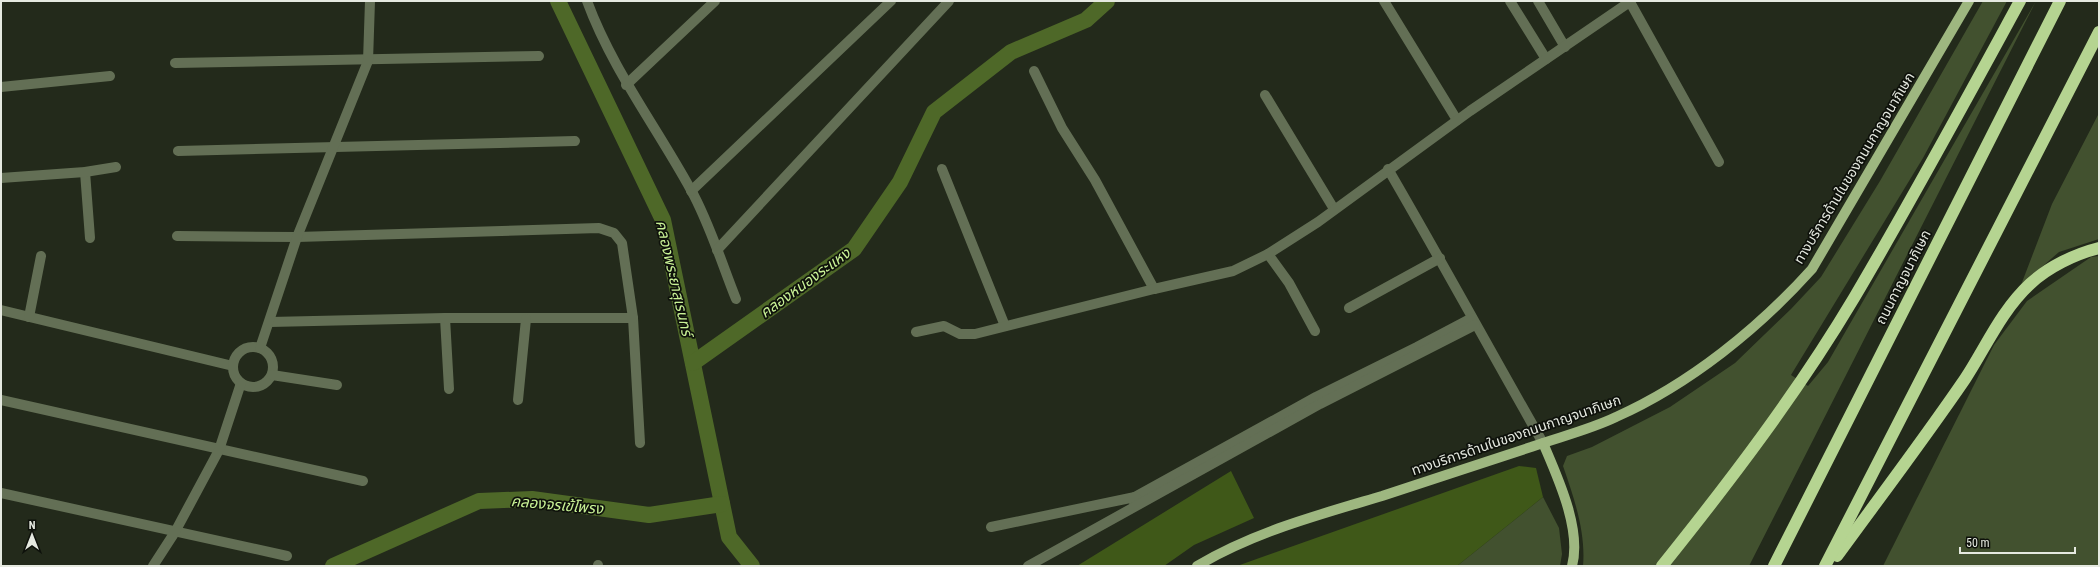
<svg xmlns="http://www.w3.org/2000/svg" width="2100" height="567" viewBox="0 0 2100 567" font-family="'Roboto Condensed','Noto Sans Thai',sans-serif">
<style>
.green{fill:#42512f}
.forest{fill:#3f5818}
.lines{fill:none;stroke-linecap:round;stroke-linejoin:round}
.canal{stroke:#4e6828;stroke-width:16}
.minor{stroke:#636f55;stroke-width:10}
.major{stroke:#9eb780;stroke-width:10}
.highway{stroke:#b5d491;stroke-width:12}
.labels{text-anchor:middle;stroke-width:3.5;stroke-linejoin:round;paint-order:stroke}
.street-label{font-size:14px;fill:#e5e9e0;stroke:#0e110b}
.water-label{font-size:15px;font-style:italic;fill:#c9f296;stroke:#0e110b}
</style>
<rect width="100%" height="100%" fill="#232a1b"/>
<g class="green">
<path d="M1983,1H2007L1923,158L1791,375L1808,386L1828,362L2036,1L1749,566H1583C1586,532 1574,498 1563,466L1567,456L1592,447L1670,407L1735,363L1791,309L1821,277L1880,181Z"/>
<path d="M2099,113V239L2059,252L2021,285L2052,204Z"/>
<path d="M2099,256V566H1883L1994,345L2027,301L2091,257Z"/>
<path d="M1543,497L1559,528L1562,554L1560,566H1386L1388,564L1457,566Z"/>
</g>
<g class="forest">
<path d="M1519,466L1536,468L1543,497L1457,566H1237Z"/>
<path d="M1231,471L1254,518L1194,545L1164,566H1077Z"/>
</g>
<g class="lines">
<g class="canal">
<path d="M558,1L663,220L729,537L752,566"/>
<path d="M693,363L854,249L900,182L934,112L1011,52L1086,20L1107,1"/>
<path d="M333,566L479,501L532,499L649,515L722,504"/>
</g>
<g class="minor">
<path d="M587,1C612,69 656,126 691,190C709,222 722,264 736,299"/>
<path d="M1384,1L1457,120"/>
<path d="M1510,1L1546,59"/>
<path d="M1538,1L1565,47"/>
<path d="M1630,2L1719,162"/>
<path d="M175,63L539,56"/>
<path d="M1034,71L1062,128L1095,180L1154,289"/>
<path d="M626,85L715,1"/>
<path d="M1,87L110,76"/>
<path d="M1265,95L1334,209"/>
<path d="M178,151L575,141"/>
<path d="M942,169L1005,326"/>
<path d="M1388,169C1441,260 1491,352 1543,443"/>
<path d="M85,172L90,238"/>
<path d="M1,178L85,172L116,167"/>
<path d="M691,191L891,1"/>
<path d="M177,236L297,237L599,228L614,233L622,243L633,318L640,443"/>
<path d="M717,250L949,1"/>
<path d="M1268,254L1289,283L1315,331"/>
<path d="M1349,308L1440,258"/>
<path d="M1,310L233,366"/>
<path d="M29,317L41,256"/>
<path d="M445,318L449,389"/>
<path d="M270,322L445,318H633"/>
<path d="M916,332L944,326L960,334H975L1154,289L1233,271L1268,254L1318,222L1470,111L1631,1"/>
<circle cx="253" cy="367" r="20"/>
<path d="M260,348L297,237L368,61L370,1"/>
<path d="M272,375L337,385"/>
<path d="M1,400L363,481"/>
<path d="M518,400L526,319"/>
<path d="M1,493L287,556"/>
<path d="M1134,506L1135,497L1316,397L1417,347L1472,318"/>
<path d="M991,527L1135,497L1139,501"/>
<path d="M598,565V566"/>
<path d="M153,566L175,532L219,450L241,383"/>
<path d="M1028,566L1320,404L1475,325"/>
</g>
<g class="major">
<path d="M1543,443C1557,476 1582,529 1572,566"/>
<path d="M1197,566C1254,532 1318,515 1382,496C1432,480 1481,463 1531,447C1559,437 1589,430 1616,417C1690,384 1759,328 1812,269L1969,1"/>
</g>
<g class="highway">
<path d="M1837,556C1880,497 1924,439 1965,379C1986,347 2001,311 2030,284C2048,267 2075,254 2099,248"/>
<path d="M1662,566C1731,480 1798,392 1854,298C1912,200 1966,100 2020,1"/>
<path d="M1774,566L2060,1"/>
<path d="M1825,566L2099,32"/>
</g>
</g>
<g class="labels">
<g class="street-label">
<text transform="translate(1854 168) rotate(-59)" y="5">ทางบริการด้านในของถนนกาญจนาภิเษก</text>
<text transform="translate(1903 277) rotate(-63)" y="5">ถนนกาญจนาภิเษก</text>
<text transform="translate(1516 435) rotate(-19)" y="5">ทางบริการด้านในของถนนกาญจนาภิเษก</text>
</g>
<g class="water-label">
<text transform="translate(674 278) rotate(77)" y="5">คลองพระยาสุเรนทร์</text>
<text transform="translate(805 283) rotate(-36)" y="5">คลองหนองระแหง</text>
<text transform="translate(557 505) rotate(5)" y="5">คลองจรเข้โพรง</text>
</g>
</g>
<rect width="2100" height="567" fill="none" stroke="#e5e9e0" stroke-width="4"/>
<g transform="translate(32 535)" stroke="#0e110b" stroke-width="3" paint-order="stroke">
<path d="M0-3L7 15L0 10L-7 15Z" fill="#e5e9e0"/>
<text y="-6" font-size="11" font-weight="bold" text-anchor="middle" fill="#e5e9e0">N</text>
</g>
<path d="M1960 547v6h115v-6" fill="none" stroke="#e5e9e0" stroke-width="2"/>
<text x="1966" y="547" font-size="12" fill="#e5e9e0" stroke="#0e110b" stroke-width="3" paint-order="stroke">50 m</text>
</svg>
